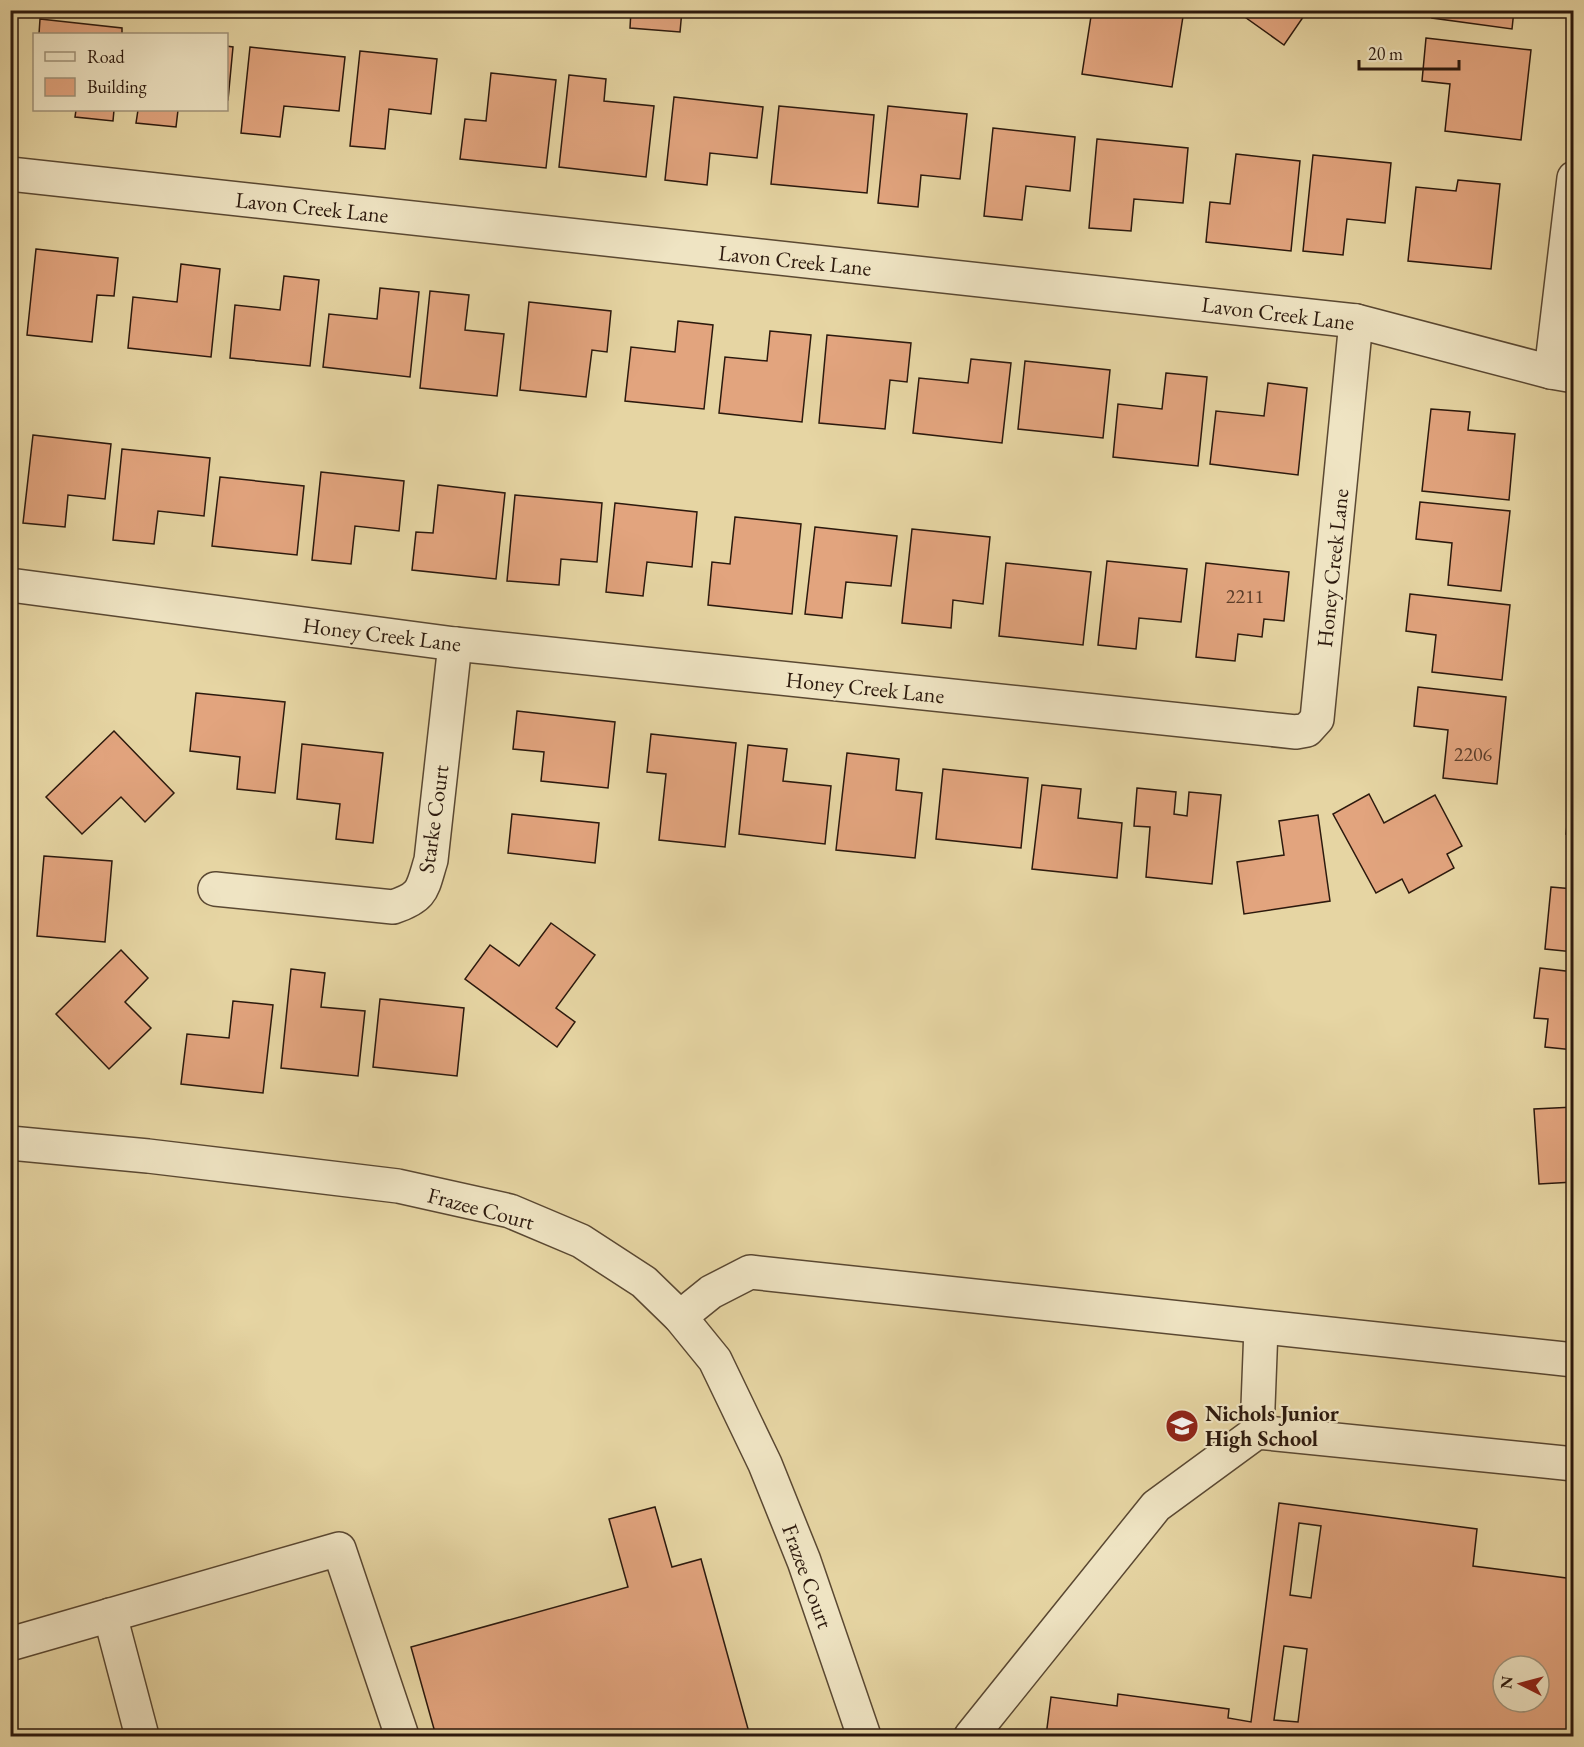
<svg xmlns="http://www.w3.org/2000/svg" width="1584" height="1747" viewBox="0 0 1584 1747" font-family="'EB Garamond',serif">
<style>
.building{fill:#e2a47e;stroke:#2c190d;stroke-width:1.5;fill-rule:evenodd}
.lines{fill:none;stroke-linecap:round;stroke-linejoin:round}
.minor-casing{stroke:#5a4832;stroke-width:36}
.minor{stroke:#efe4c3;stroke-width:33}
.labels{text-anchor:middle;stroke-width:4.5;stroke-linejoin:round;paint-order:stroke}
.number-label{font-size:20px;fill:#5a3c29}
.street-label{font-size:22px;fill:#2c190d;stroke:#efe4c3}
.poi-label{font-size:22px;font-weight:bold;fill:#2c190d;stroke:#efe4c3;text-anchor:start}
</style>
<rect width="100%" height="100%" fill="#e6d5a3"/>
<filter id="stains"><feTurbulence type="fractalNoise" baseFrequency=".00333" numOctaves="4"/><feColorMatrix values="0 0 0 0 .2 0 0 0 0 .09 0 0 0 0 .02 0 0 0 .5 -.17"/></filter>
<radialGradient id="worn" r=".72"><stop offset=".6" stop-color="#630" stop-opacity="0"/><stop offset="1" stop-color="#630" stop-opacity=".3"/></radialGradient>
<g class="building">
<path d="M631,10H682L680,32L630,28Z"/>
<path d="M1092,10H1184L1172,87L1082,74Z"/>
<path d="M1235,10H1308L1284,45Z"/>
<path d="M1433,10H1514L1512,29L1432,18Z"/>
<path d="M40,19L122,28V34H39Z"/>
<path d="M1426,38L1531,50L1521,140L1445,131L1450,84L1422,81Z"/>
<path d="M226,46L233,47L228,100H226Z"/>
<path d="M250,47L345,57L339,111L284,106L280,137L241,133Z"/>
<path d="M360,51L437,59L431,114L389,109L385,149L350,146Z"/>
<path d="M491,73L556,80L546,168L460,159L465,119L486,121Z"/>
<path d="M569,75L606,79L604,101L654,106L646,177L559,167Z"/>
<path d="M674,97L763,107L757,158L710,153L707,185L665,180Z"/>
<path d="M779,106L874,115L867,193L771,184Z"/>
<path d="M888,106L967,114L960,179L921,175L918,207L878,203Z"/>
<path d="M76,110H114L113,121L75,117Z"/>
<path d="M138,110H178L176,127L136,123Z"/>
<path d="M993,128L1075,137L1070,191L1026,186L1022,220L984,216Z"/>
<path d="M1097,139L1188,148L1183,203L1134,199L1131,231L1089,228Z"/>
<path d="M1236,154L1300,161L1291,251L1206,242L1210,202L1230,204Z"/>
<path d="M1313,155L1391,163L1385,223L1347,219L1343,255L1303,251Z"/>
<path d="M1458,180L1500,184L1491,269L1408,261L1416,187L1456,191Z"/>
<path d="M36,249L118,258L114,296L97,295L92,342L27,335Z"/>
<path d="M181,264L220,269L211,357L128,348L133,297L177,302Z"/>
<path d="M284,276L319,280L310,366L230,358L235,305L280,310Z"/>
<path d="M380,288L419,292L410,377L323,367L329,314L377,319Z"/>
<path d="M430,291L469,295L465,330L504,334L497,396L420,388Z"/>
<path d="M529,302L611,311L607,352L592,350L586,397L520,390Z"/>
<path d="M678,321L713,325L704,409L625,401L631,347L675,352Z"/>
<path d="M770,331L811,335L802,422L719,413L725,357L767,361Z"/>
<path d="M827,335L911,343L907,382L890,380L885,429L819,423Z"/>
<path d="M971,359L1011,363L1002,443L913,433L919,378L968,383Z"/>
<path d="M1025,361L1110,370L1103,438L1018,429Z"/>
<path d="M1166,373L1207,377L1198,466L1113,457L1118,404L1162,409Z"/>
<path d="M1268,383L1307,388L1298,475L1210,464L1216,411L1264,416Z"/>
<path d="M1431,409L1470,412L1468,430L1515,434L1509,500L1422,491Z"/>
<path d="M33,435L111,444L105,499L68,495L65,527L23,523Z"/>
<path d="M122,449L210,458L204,516L158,511L154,544L113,540Z"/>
<path d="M321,472L404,481L399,531L355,526L351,564L312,560Z"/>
<path d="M220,477L304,486L297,555L212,546Z"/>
<path d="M438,485L505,493L496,579L412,570L416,532L433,533Z"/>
<path d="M515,495L602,503L597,562L561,559L559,585L507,581Z"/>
<path d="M1420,502L1510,511L1501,591L1448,585L1452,543L1416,539Z"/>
<path d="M615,503L697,512L692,567L647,562L643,596L606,592Z"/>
<path d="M735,517L801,524L792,614L708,605L712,562L730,564Z"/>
<path d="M815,527L897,536L891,586L846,582L842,618L805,614Z"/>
<path d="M912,529L990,537L983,604L953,600L951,628L902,623Z"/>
<path d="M1107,561L1187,569L1181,622L1139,618L1136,649L1098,645Z"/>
<path d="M1006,563L1091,572L1083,645L999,636Z"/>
<path d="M1206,563L1289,572L1284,621L1264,619L1262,637L1238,634L1235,661L1196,657Z"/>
<path d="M1410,594L1510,605L1502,680L1432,672L1436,635L1406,631Z"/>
<path d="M1418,687L1506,697L1497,784L1443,778L1448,730L1414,726Z"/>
<path d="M196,693L285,702L275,793L237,789L240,757L190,751Z"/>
<path d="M517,711L615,722L608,788L541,781L544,752L513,749Z"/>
<path d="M114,731L174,793L145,822L121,797L82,834L46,797Z"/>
<path d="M651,734L736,743L725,847L659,840L666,774L647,772Z"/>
<path d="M302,744L383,753L373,843L336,839L340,804L297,799Z"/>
<path d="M748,745L787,749L783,781L831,786L825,844L739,834Z"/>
<path d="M847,753L899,759L896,790L922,793L915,858L836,850Z"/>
<path d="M1574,763V835L1566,834Z"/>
<path d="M943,769L1028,778L1021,848L936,839Z"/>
<path d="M1042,785L1081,789L1078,818L1122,823L1117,878L1032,869Z"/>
<path d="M1137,788L1176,792L1174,814L1187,816L1189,792L1221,795L1212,884L1146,877L1150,827L1134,826Z"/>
<path d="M1369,794L1384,823L1435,795L1462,846L1447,854L1454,868L1409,893L1402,879L1376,893L1333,814Z"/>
<path d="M512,814L599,823L595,863L508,853Z"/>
<path d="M1318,815L1330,901L1244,914L1237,862L1284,855L1279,821Z"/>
<path d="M44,856L112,861L105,942L37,936Z"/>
<path d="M1551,887L1574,889V952L1545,949Z"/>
<path d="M551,923L595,955L556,1008L575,1022L557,1047L465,979L490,945L519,966Z"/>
<path d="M121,950L148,978L125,1002L151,1028L109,1069L56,1014Z"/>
<path d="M1540,968L1574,972V1050L1545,1047L1548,1019L1534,1018Z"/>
<path d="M291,969L325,973L321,1007L365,1011L358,1076L281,1068Z"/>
<path d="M380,999L464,1008L457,1076L373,1067Z"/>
<path d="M233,1001L273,1005L263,1093L181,1084L187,1034L229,1038Z"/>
<path d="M1574,1107V1182L1539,1184L1534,1109Z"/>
<path d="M1279,1503L1477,1529L1473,1566L1574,1579V1736H1046L1051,1697L1117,1706L1118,1694L1229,1709L1228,1718L1251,1722ZM1299,1523L1321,1526L1311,1598L1290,1595ZM1284,1646L1307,1649L1298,1722L1274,1720ZM1503,1666H1539V1702H1503Z"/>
<path d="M655,1507L672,1567L701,1559L750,1736H436L411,1647L628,1587L609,1519Z"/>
</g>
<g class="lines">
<defs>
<g id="minor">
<path d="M10,174L1356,321L1551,372L1574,376"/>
<path d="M1551,372L1574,178"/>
<path d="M10,585L455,644L1296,732L1307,730L1317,719L1356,321"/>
<path d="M215,889L393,907C424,897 422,889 431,860L455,644"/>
<path d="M10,1143L148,1156L398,1186L510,1211L581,1241L644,1282L680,1317L715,1360L765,1464L804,1561L864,1736"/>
<path d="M680,1317L711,1292L750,1272L1574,1360"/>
<path d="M1257,1432L1261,1328"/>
<path d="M110,1615L142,1736"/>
<path d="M10,1644L339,1549L402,1736"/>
<path d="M971,1736L1156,1506L1257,1432L1574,1464"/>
</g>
</defs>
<use href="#minor" class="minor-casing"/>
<use href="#minor" class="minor"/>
</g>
<defs>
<symbol id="school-disc" viewBox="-11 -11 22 22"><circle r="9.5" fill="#8f2418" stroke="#efe4c3"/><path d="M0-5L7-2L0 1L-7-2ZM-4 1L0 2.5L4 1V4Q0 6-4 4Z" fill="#fff"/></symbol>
</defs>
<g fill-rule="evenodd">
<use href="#school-disc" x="1163" y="1407" width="38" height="38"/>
</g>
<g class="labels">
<g class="number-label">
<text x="1245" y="603">2211</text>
<text x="1473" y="761">2206</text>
</g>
<g class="street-label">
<text transform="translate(312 207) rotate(6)" y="8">Lavon Creek Lane</text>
<text transform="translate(795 260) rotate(6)" y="8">Lavon Creek Lane</text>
<text transform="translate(1278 313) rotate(7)" y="8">Lavon Creek Lane</text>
<text transform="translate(1332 568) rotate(-84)" y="8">Honey Creek Lane</text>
<text transform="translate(382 634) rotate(7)" y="8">Honey Creek Lane</text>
<text transform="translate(865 687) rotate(6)" y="8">Honey Creek Lane</text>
<text transform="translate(433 819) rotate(-82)" y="8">Starke Court</text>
<text transform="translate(481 1208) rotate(15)" y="8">Frazee Court</text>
<text transform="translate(808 1576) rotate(70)" y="8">Frazee Court</text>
</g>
<g class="poi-label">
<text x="1205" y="1421">Nichols Junior<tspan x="1205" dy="25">High School</tspan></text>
</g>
</g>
<rect width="1584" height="1747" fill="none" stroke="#e6d5a3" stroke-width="36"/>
<rect x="12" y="12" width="1560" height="1723" fill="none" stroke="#2c190d" stroke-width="3"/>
<rect x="18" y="18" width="1548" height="1711" fill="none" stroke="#2c190d" stroke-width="1.5"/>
<rect x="33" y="33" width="195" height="78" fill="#efe4c3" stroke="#a1937a" stroke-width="1.5"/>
<rect x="45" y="52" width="30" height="9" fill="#efe4c3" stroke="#a1937a" stroke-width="1.5"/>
<text x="87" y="63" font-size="18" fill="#2c190d">Road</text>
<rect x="45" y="78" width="30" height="18" fill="#e2a47e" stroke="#a1937a" stroke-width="1.5"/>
<text x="87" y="93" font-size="18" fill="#2c190d">Building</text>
<g transform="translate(1521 1684) rotate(276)"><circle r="28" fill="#efe4c3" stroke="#a1937a" stroke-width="1.5"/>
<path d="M0-4.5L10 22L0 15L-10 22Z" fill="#8f2418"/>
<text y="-9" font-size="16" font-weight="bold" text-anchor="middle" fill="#2c190d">N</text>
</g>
<path d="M1359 60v9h100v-9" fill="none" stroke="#2c190d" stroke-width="3"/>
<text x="1368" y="60" font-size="18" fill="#2c190d" stroke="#efe4c3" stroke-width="4.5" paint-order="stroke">20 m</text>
<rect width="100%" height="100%" filter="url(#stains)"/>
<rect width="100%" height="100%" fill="url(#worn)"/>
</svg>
